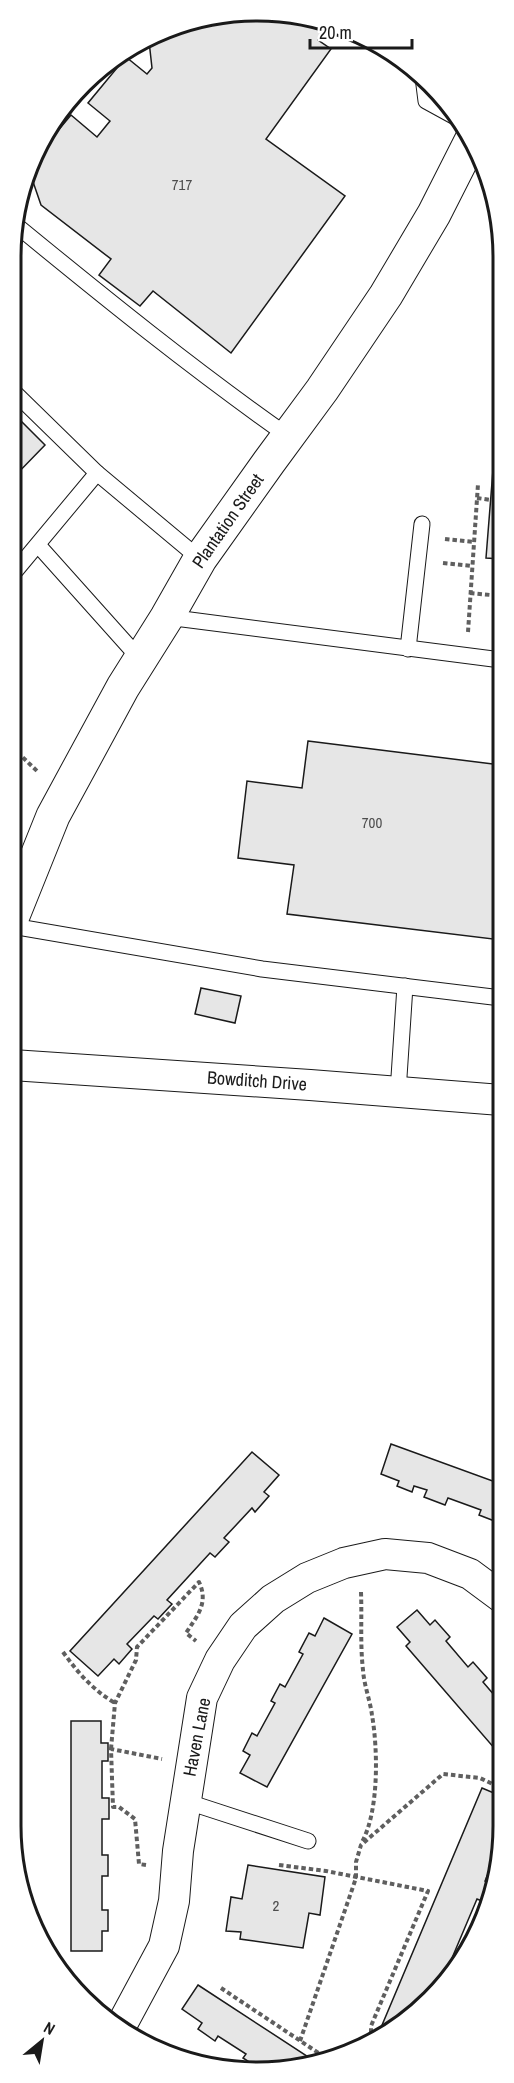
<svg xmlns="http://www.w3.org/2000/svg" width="514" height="2083" viewBox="0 0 514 2083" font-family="'Archivo Narrow',sans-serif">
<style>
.building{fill:#e6e6e6;stroke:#1a1a1a;stroke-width:1.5}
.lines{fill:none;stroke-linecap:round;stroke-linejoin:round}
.lane-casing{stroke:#1a1a1a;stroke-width:17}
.street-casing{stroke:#1a1a1a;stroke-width:32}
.secondary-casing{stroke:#1a1a1a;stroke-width:35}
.path{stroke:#5f5f5f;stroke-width:4;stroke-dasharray:4.5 3;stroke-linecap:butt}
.lane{stroke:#fff;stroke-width:15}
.street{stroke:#fff;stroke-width:30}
.secondary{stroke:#fff;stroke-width:33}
.labels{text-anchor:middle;stroke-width:4.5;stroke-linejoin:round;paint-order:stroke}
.number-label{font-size:15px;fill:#4d4d4d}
.street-label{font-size:18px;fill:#1a1a1a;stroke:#fff}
.rim{fill:none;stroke:#1a1a1a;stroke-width:3}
</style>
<rect width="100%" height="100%" fill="#fff"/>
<g class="building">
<path d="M290,13L329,25L318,40L331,49L266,139L345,196L231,353L153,291L140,306L99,275L111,259L41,205L30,173L35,158L71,115L97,137L110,121L88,103L126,57L147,74L152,68L149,41L194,19Z"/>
<path d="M12,412L45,445L12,479Z"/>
<path d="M496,432H501V559L486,558Z"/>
<path d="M308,741L501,765V940L287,914L294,865L238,858L247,781L302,788Z"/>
<path d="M201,988L241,996L235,1023L195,1014Z"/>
<path d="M391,1444L501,1484V1518L499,1517L497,1522L479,1515L481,1510L448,1498L445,1505L424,1497L427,1490L414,1486L412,1492L397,1486L399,1481L381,1474Z"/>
<path d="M252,1452L279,1475L264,1492L269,1496L255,1512L252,1508L224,1538L229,1542L215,1557L210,1553L167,1600L172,1604L158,1619L154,1616L127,1644L132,1649L119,1664L114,1659L98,1676L70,1651Z"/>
<path d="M417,1610L430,1625L435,1620L450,1637L446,1641L468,1667L473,1662L487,1678L483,1682L501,1703V1743L495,1749L406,1646L410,1642L397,1627Z"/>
<path d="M324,1618L352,1634L267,1787L240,1773L250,1755L243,1751L252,1733L257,1736L275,1703L271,1701L280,1684L285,1687L303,1654L299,1652L309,1633L315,1636Z"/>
<path d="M71,1721H101V1743H108V1761H102V1798H109V1819H102V1855H108V1876H102V1910H108V1931H102V1951H71Z"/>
<path d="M482,1788L501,1796V1846L500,1845L485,1881L490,1883L482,1901L477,1899L452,1958L457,1960L453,1969L407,2021L377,2037Z"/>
<path d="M248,1865L325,1877L320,1915L309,1913L303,1948L240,1939L241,1932L226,1931L231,1897L242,1899Z"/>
<path d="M198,1985L316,2062L269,2068L265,2065L260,2069L243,2058L246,2054L218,2036L215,2041L198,2029L202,2023L182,2009Z"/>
</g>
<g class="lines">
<defs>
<g id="lane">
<path d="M423,77L426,101L457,118"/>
<path d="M14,220L16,225C105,298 194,370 288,436"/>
<path d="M12,390L97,473"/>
<path d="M38,545L140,659"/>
<path d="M12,575L97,473L200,559"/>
<path d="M167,617L501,660"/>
<path d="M408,649L422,524"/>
<path d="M12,926L262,969L501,998"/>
<path d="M398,1092L405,986"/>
<path d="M185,1801L308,1841"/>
</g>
<g id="street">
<path d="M12,1065L310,1085L501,1100"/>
<path d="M121,2026L164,1946L174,1901L178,1851L202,1698L220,1660L243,1626L273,1599L307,1578L344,1563L385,1554L428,1558L470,1574L501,1597"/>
</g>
<path id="secondary" d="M12,918L53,816L123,687L167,617L200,559L269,462L322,390L386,295L434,214L472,139"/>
</defs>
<use href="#lane" class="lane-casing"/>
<use href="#street" class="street-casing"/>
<use href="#secondary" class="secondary-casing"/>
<g class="path">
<path d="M477,498L491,500"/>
<path d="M445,539L474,542"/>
<path d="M443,563L472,566"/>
<path d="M470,593L501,596"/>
<path d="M468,632L478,484"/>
<path d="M12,747L37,771"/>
<path d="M361,1592C362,1618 360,1644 363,1670C364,1685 370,1700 372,1715C378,1750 379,1811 362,1842"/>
<path d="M63,1652C78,1673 93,1690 115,1703"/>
<path d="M111,1749L115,1703L136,1660L137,1647L199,1582C209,1603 197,1616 186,1633L196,1641"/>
<path d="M146,1865L139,1864L135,1819L119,1807H113L111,1749L162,1759"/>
<path d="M279,1865L326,1871L428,1891L371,2026V2038L373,2040"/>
<path d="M221,1988L329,2060"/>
<path d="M300,2041L356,1878V1862L361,1845L443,1774L480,1778L501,1788"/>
</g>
<use href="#lane" class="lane"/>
<use href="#street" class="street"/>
<use href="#secondary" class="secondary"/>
</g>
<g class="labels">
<g class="number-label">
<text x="182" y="190">717</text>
<text x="372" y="828">700</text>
<text x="276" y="1911">2</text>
</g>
<g class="street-label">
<text transform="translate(228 521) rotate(-55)" y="6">Plantation Street</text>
<text transform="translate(257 1081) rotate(4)" y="6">Bowditch Drive</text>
<text transform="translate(197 1737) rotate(-79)" y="6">Haven Lane</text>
</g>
</g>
<path d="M0 0H514V2083H0ZM257 21H257A236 236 0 0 1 493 257V1826A236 236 0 0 1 257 2062H257A236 236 0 0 1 21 1826V257A236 236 0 0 1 257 21Z" fill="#fff" fill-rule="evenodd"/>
<path class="rim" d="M257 21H257A236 236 0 0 1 493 257V1826A236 236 0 0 1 257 2062H257A236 236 0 0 1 21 1826V257A236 236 0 0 1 257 21Z"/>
<g transform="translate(42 2041) rotate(30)" stroke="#ffffff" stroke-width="4.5" paint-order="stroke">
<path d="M0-4.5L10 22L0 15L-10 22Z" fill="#1a1a1a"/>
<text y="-9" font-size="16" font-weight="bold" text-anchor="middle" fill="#1a1a1a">N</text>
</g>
<path d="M310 39v9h102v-9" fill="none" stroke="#1a1a1a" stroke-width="3"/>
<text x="319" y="39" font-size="18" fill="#1a1a1a" stroke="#ffffff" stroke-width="4.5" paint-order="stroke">20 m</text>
</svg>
